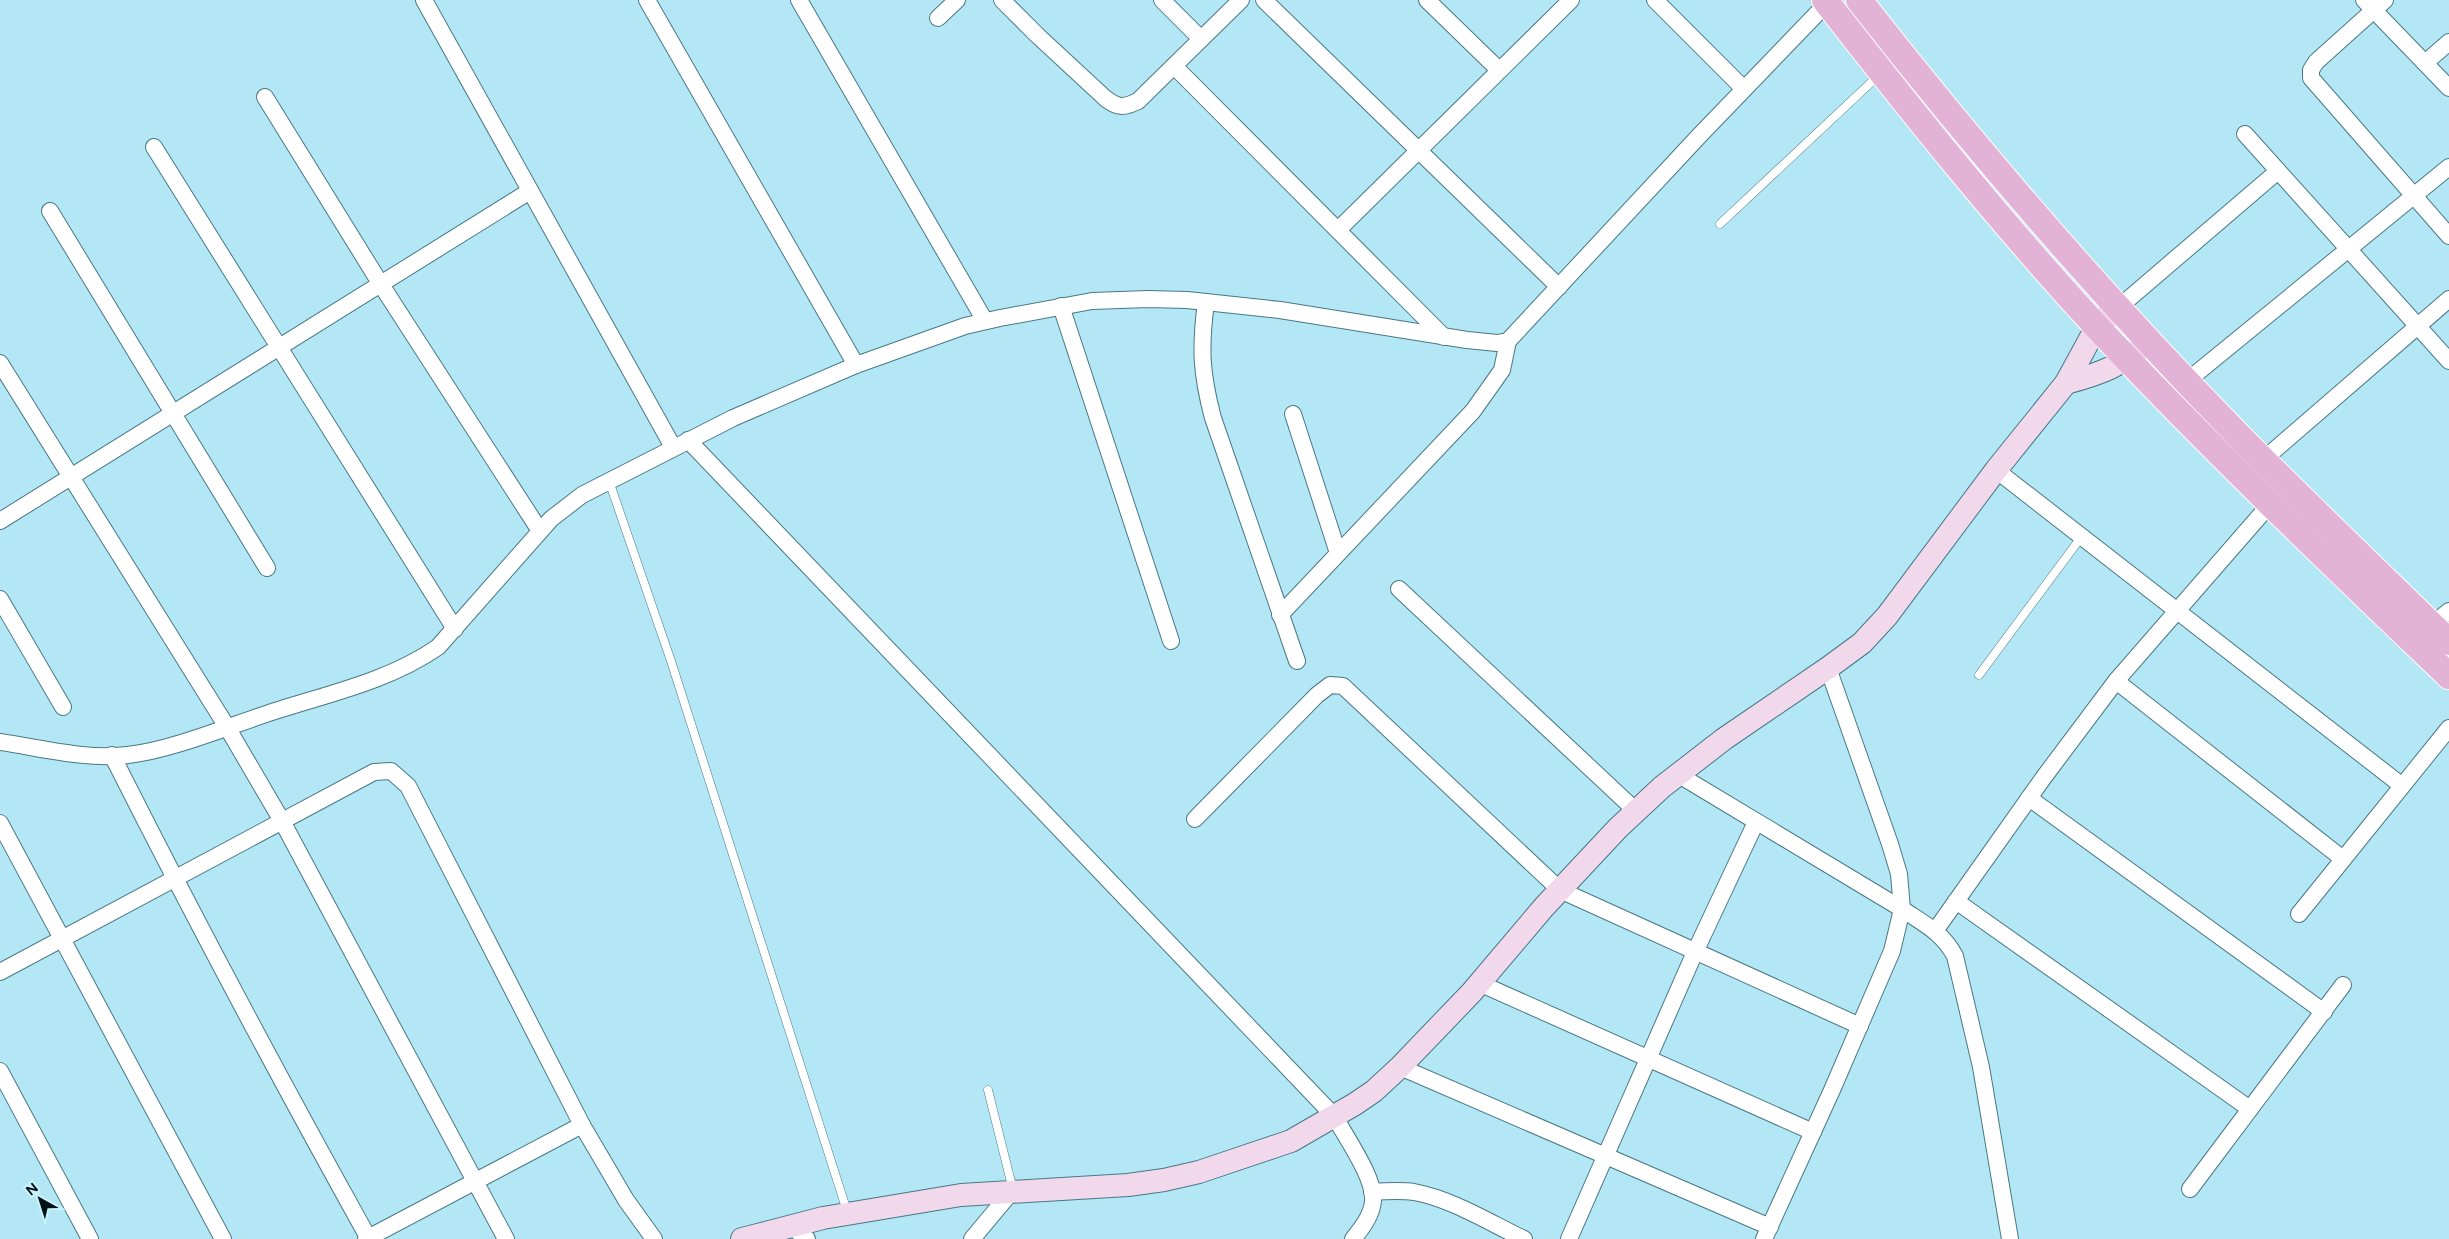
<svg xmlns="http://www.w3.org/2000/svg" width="2449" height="1239" viewBox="0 0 2449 1239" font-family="Figtree,sans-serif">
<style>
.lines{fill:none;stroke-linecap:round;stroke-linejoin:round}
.lane-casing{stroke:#487885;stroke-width:9}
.street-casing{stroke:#487885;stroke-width:18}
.secondary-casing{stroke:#487885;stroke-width:24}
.primary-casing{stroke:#fff;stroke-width:28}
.lane{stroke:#fff;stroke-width:8}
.street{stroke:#fff;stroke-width:16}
.secondary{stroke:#f1d8eb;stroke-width:22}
.primary{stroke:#e3b2d7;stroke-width:26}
</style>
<rect width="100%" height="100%" fill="#b4e7f6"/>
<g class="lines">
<defs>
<g id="lane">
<path d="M1720,224L1879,75"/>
<path d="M609,481L671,661L847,1211"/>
<path d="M1979,675L2082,536"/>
<path d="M988,1090L1013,1190"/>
</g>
<g id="street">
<path d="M424,0L673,447"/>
<path d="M647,0L856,365"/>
<path d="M799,0L985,321"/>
<path d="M1002,0L1037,35L1105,98C1117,108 1124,108 1138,101L1241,0"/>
<path d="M1162,0L1201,39"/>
<path d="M1264,0L1559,287"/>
<path d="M1427,0L1499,70"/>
<path d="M1655,0L1744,89"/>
<path d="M2364,0L2449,88"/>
<path d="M2385,0L2316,62L2311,70V78L2449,236"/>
<path d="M938,18L957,0"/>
<path d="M2425,63L2449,42"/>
<path d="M1174,66L1444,337"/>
<path d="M265,97L380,283L540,531"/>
<path d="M2245,134L2449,361"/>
<path d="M154,147L455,629"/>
<path d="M50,211L267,568"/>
<path d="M1338,230L1571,0"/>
<path d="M1206,302C1200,348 1201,373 1213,418L1297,661"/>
<path d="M1061,306L1171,641"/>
<path d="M2118,308L2278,171"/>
<path d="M0,363L227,727L282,821L506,1239"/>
<path d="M2187,381L2449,167"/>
<path d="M1293,414L1338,553"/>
<path d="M688,440L1335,1117C1346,1138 1375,1178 1373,1201C1372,1215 1362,1228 1353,1239"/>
<path d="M2263,460L2449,299"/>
<path d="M1996,470L2401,785"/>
<path d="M0,521L530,191"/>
<path d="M1399,589L1636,811"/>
<path d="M0,599L63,707"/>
<path d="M1280,615L1473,411L1502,370L1508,341"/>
<path d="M2432,625L2449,611"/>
<path d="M2116,681L2343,859"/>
<path d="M0,742C41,748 86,760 128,755C171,750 224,728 266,714C323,695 388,682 438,647L551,519L582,495L733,418L856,365L965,326L1000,318L1092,301L1148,299L1187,300L1280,310L1467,340L1497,343L1508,341L1699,136L1830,0"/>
<path d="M112,755C194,918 280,1079 369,1239"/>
<path d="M1679,775L1902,909C1924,924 1942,932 1955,956L1981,1067L2010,1239"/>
<path d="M2029,798L2324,1012"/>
<path d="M1195,819L1317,695L1330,685L1343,686L1560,890L1860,1026"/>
<path d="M0,823L223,1239"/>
<path d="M1956,901L2250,1109"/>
<path d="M2299,914L2449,728"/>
<path d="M1935,931L2044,777L2116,681L2271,503"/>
<path d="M0,972L374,772L391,771L408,786L582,1125L626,1200L654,1239"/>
<path d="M1479,983L1813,1132"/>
<path d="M1400,1067L1770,1227"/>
<path d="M0,1071L90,1239"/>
<path d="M2190,1189L2343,985"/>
<path d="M1372,1192C1386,1191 1400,1190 1414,1192C1452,1199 1490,1223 1524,1239"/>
<path d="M791,1226L807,1239"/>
<path d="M366,1239L582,1125"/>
<path d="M972,1239L1013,1190"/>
<path d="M1569,1239L1695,952L1756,822"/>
<path d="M1764,1239L1832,1090L1892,951L1902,909L1899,874L1890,844L1828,668"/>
</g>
<g id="secondary">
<path d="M2066,383C2103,373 2121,366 2149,341"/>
<path d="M742,1239L823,1218L961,1195L1128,1185L1164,1180L1199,1172L1291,1141L1355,1104L1374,1091L1400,1067L1472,992L1544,907L1618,828L1662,787L1724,739L1828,668L1862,643L1887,616L1996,470L2066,383L2097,326L2118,308"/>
</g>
<g id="primary">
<path d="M1825,0C1912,112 2001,223 2097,327C2210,448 2330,562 2449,676"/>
<path d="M1859,0C1977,151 2102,296 2236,433C2306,504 2378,572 2449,642"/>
</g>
</defs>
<use href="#lane" class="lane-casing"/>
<use href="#street" class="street-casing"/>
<use href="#secondary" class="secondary-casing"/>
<use href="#primary" class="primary-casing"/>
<use href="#lane" class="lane"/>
<use href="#street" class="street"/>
<use href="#secondary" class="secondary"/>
<use href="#primary" class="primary"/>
</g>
<g transform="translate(40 1199) rotate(321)" stroke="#caf3fe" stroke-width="4" paint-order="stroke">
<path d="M0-4L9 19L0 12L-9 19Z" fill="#011217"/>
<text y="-8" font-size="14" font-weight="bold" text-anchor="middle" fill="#011217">N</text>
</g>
</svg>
